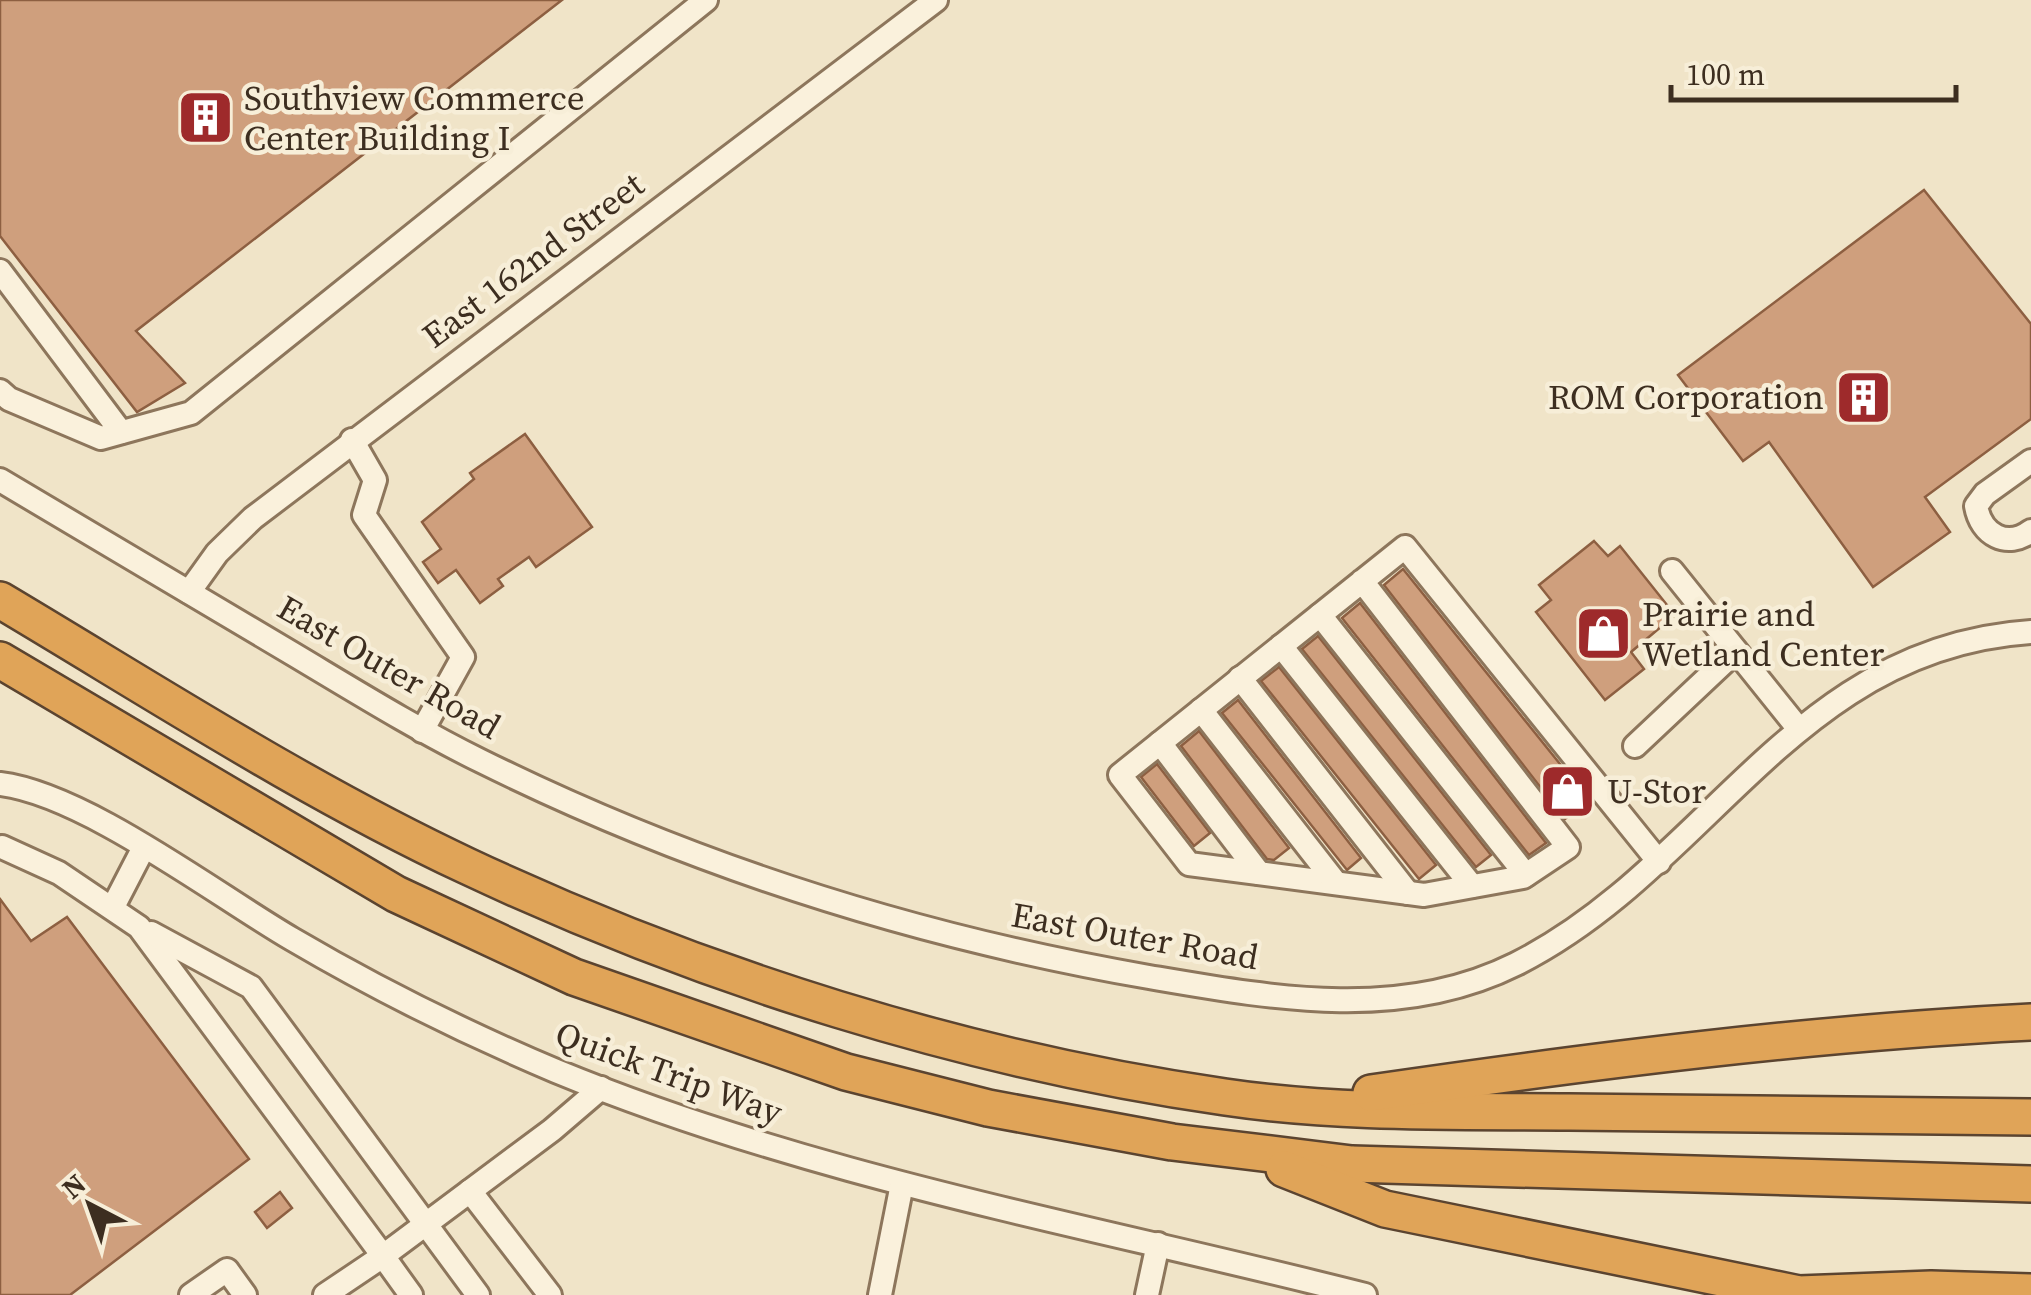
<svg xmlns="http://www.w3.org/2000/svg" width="2031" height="1295" viewBox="0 0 2031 1295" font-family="'Source Serif 4',serif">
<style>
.building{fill:#cf9f7d;stroke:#8d5f41;stroke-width:2.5}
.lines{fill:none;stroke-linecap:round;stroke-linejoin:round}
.minor-casing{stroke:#8d765c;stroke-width:28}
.highway-casing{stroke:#5b4430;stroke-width:40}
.minor{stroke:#faf1dc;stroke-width:22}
.highway{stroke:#e0a458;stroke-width:35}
.labels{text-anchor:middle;stroke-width:9;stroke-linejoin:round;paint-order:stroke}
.poi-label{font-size:35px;fill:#3d2e20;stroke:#f7eed8;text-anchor:start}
.street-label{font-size:35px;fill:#3d2e20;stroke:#f7eed8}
</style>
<rect width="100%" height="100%" fill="#f0e4c8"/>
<g class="building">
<path d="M0,0H562L136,331L185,383L137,412L0,236Z"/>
<path d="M1924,190L2031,324V419L1925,497L1950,532L1873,587L1769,442L1743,461L1678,375Z"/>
<path d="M525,434L592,527L536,567L529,557L498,579L503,586L480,603L456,570L438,583L423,562L441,549L422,522L474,479L470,473Z"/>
<path d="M1594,541L1608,556L1620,546L1675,615L1631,652L1644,669L1605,700L1536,612L1551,600L1539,585Z"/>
<path d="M1403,569L1589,800L1565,819L1384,585Z"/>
<path d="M1360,603L1546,843L1529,855L1342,618Z"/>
<path d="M1318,636L1491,855L1476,867L1302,649Z"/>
<path d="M1279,667L1436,865L1419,879L1261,681Z"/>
<path d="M1238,700L1361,858L1347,870L1222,713Z"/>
<path d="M1199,731L1289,848L1274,860L1267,859L1181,746Z"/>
<path d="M1157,764L1210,833L1194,846L1141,777Z"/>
<path d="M0,899L31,941L67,917L249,1159L70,1295H0Z"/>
<path d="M280,1192L292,1208L267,1228L255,1212Z"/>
</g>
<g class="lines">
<defs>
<g id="minor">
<path d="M0,271L121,432"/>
<path d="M0,391L9,399L101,438L191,413L706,0"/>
<path d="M352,440L375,480L364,515L463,657L422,731"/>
<path d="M2031,461L1985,494L1976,506C1981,535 2007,549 2031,531"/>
<path d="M0,480C98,538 195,596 293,654C355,691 416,729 481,761C691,865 918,937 1149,977C1272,998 1400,1022 1516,964C1708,868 1793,647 2031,632"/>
<path d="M1672,571L1798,728"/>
<path d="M1362,581L1568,847L1523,877L1424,895L1189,864L1120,775L1405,547L1659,862"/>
<path d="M189,592L217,553L253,518L936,0"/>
<path d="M1320,615L1526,875"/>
<path d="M1281,646L1472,886"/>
<path d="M1240,678L1408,893"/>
<path d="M1201,710L1336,883"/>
<path d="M1160,743L1259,873"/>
<path d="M1635,746L1736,651"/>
<path d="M0,784C84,794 215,894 292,939C377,989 466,1033 556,1071C816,1178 1094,1226 1365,1295"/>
<path d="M2,847L59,873L139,927L383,1256L552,1130L601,1088"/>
<path d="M113,907L143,849"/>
<path d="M151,933L251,987L478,1295"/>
<path d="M470,1191L550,1295"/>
<path d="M191,1295L227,1270L245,1295"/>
<path d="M325,1295L383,1256L411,1295"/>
<path d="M880,1295L902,1184"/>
<path d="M1147,1295L1158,1244"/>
</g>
<g id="highway">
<path d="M0,600C153,691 305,790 467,866C703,977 967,1060 1225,1097C1339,1114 1454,1111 1569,1112C1723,1114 1877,1116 2031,1117"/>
<path d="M0,660L396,894L574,977L846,1072L988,1108L1172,1142L1352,1164L2031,1184"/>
<path d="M1371,1093C1591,1061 1810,1033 2031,1022"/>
<path d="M1284,1169L1385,1209L1799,1294L1931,1289L2031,1292"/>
</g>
</defs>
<use href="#minor" class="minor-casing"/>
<use href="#highway" class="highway-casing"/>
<use href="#minor" class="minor"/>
<use href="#highway" class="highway"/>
</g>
<defs>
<symbol id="building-square" viewBox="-11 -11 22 22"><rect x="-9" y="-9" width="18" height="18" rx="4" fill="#9e2a2b" stroke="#f7eed8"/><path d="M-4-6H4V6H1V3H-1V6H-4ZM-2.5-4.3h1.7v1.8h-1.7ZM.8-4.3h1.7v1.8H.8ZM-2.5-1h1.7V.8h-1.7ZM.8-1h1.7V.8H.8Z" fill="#fff"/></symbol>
<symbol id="shop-square" viewBox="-11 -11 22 22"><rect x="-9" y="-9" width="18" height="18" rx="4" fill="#9e2a2b" stroke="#f7eed8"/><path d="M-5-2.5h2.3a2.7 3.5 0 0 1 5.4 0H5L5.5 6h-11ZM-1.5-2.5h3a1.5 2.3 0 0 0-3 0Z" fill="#fff"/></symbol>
</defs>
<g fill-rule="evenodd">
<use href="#building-square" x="174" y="86" width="63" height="63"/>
<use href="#building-square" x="1832" y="366" width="63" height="63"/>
<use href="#shop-square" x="1572" y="602" width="63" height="63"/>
<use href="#shop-square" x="1536" y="760" width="63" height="63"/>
</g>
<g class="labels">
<g class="poi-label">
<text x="244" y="110">Southview Commerce<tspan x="244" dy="40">Center Building I</tspan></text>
<text x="1824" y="409" text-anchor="end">ROM Corporation</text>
<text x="1642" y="626">Prairie and<tspan x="1642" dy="40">Wetland Center</tspan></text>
<text x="1607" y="803">U-Stor</text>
</g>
<g class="street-label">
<text transform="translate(533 260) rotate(-37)" y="12">East 162nd Street</text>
<text transform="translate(389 667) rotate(30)" y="12">East Outer Road</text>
<text transform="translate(1135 936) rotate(10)" y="12">East Outer Road</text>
<text transform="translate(669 1073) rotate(20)" y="12">Quick Trip Way</text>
</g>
</g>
<g transform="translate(90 1205) rotate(319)" stroke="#f7eed8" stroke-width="8" paint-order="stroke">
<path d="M0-8L18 38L0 25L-18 38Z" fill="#3d2e20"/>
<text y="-15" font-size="28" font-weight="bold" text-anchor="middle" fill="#3d2e20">N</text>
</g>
<path d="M1671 85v15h285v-15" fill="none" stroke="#3d2e20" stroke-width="5"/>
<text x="1686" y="85" font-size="30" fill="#3d2e20" stroke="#f7eed8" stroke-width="8" paint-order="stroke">100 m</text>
</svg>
